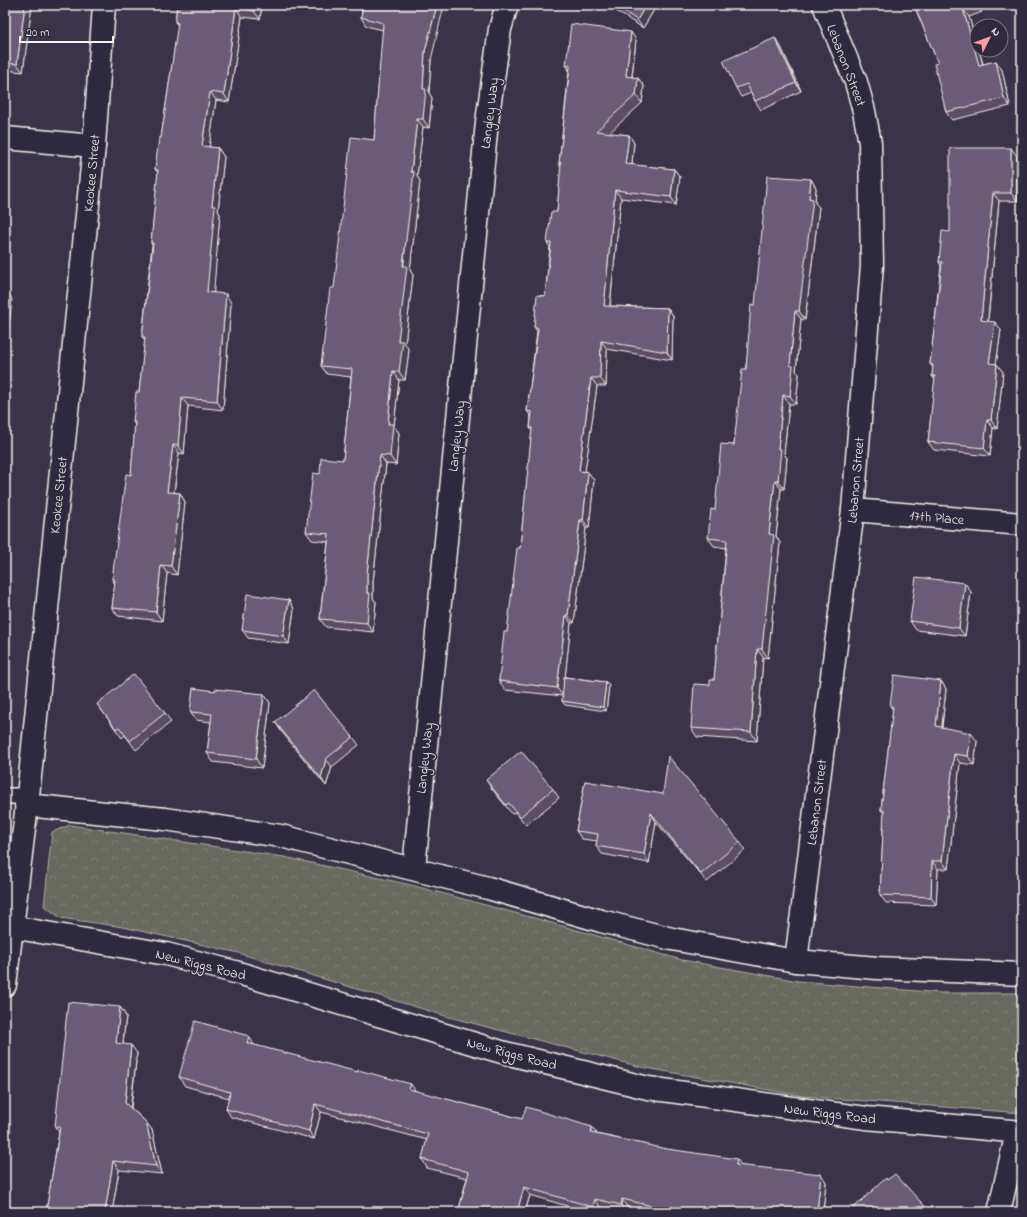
<svg xmlns="http://www.w3.org/2000/svg" width="1027" height="1217" viewBox="0 0 1027 1217" font-family="'Indie Flower',sans-serif">
<style>
.forest{fill:url(#forest-crowns);stroke:#aeaea3}
.lines{fill:none;stroke-linecap:round;stroke-linejoin:round}
.lane-casing{stroke:#f4f1e8;stroke-width:18}
.street-casing{stroke:#f4f1e8;stroke-width:25}
.lane{stroke:#2f2a3d;stroke-width:15}
.street{stroke:#2f2a3d;stroke-width:22}
.wall{fill:#5b4e65;stroke:#f4f1e8}
.shaded-wall{fill:#4a4053;stroke:#f4f1e8}
.building{fill:#6a5b76;stroke:#f4f1e8}
.labels{text-anchor:middle;stroke-width:3;stroke-linejoin:round;paint-order:stroke}
.street-label{font-size:14px;fill:#f4f1e8;stroke:#2f2a3d}
</style>
<defs>
<pattern id="forest-crowns" width="20" height="18" patternUnits="userSpaceOnUse"><rect width="20" height="18" fill="#676b5e"/><path d="M2 6a3 3 0 1 1 6 0M12 15a3 3 0 1 1 6 0" fill="none" stroke="#7d8175"/></pattern>
</defs>
<rect width="100%" height="100%" fill="#3b3448"/>
<filter id="ink" filterUnits="userSpaceOnUse"><feTurbulence type="fractalNoise" baseFrequency=".025" numOctaves="2"/><feDisplacementMap in="SourceGraphic" scale="8" xChannelSelector="R" yChannelSelector="G"/><feConvolveMatrix kernelMatrix="1 2 1 2 8 2 1 2 1" color-interpolation-filters="sRGB"/></filter>
<g filter="url(#ink)">
<path class="forest" d="M70,825L284,857L411,885L545,921L682,960L798,981L941,993H1022V1113L802,1096L641,1067L449,1017L235,952L123,927L61,918L44,906L52,832Z"/>
<g class="lines">
<defs>
<path id="lane" d="M5,796H28"/>
<g id="street">
<path d="M5,138L94,146"/>
<path d="M853,510L1022,524"/>
<path d="M26,805L165,819L281,836L488,888L601,921L672,939L728,949L796,961L877,968L1022,974"/>
<path d="M414,868L487,122L500,29L507,5"/>
<path d="M12,927L166,954L235,972L505,1053L648,1088L866,1118L1022,1132"/>
<path d="M796,961L853,510L872,265L870,143L864,111L856,82L824,5"/>
<path d="M5,985L28,796L94,146L104,5"/>
<path d="M999,1212L1017,1132"/>
</g>
</defs>
<use href="#lane" class="lane-casing"/>
<use href="#street" class="street-casing"/>
<use href="#lane" class="lane"/>
<use href="#street" class="street"/>
</g>
<g class="wall">
<path d="M5,5H32L23,72L5,70Z"/>
<path d="M177,5H262L260,19L242,17L229,102L216,100L209,147L218,148L224,157L218,211L220,214L213,293L231,303L223,410L188,406L184,454L179,453L174,493H180L185,502L177,575L167,573L162,621L118,616L112,608L115,584L112,579L131,475L135,425L133,422L139,392L145,340L142,337L152,245L151,243L158,173L155,169L161,138L178,26L175,22Z"/>
<path d="M363,5L431,60L429,93L432,98L429,128L423,127L417,176L420,181L410,270L413,275L405,344L409,350L405,380H399L394,426L399,433L396,465L386,464L373,582V598L376,602L373,632L326,627L320,619L328,542L312,540L306,532L320,474L343,460L351,377L327,374L321,366L334,288L374,140L383,30L366,26L361,17Z"/>
<path d="M606,5H665L663,9L657,5L643,28Z"/>
<path d="M914,5H979L982,12L969,17L977,45V50H979L983,64L996,61L1002,70L1010,106L952,120L946,112L938,63Z"/>
<path d="M775,38L781,47L801,91L761,110L755,101L751,93L741,97L736,88Z"/>
<path d="M636,40L632,77L638,78L644,86L642,103L609,133L629,135L634,143L632,165L674,169L680,177L676,205L621,198L610,306L668,308L673,316L672,360L607,349L606,386H597L585,471L588,472L594,480L589,528H586L574,623H571L565,677L606,682L609,686L606,711L565,705L562,701L563,696L505,690L499,681L507,632L520,548L532,431L530,428L531,417L527,411L537,331L534,327L545,296L550,247L547,243L557,212L561,168L559,164L569,70L566,65Z"/>
<path d="M1017,156V201H999L988,321L1001,330L996,364L1003,372L997,429L993,428L990,456L934,450L928,442L935,380L932,376L933,368L930,364L941,266L939,262L950,232Z"/>
<path d="M811,179L816,188L815,203L819,207L805,320L801,319L796,371L799,374L796,404H789L784,454L787,458L784,489H781L776,536L780,543L768,658L763,657L757,741L697,737L691,728L710,685L714,680L726,548L714,546L708,538L715,510L734,445L755,305Z"/>
<path d="M971,592L965,636L916,630L910,621Z"/>
<path d="M289,600L294,609L289,644L248,638L242,630Z"/>
<path d="M941,681L946,689L942,727L977,741L974,765L960,763L948,869H938L936,905L886,903L880,895L884,814L881,810L893,710L890,706Z"/>
<path d="M215,691L264,694L270,703L262,768L213,762L207,753L211,722L196,720L190,712Z"/>
<path d="M97,704L165,713L171,722L136,750L125,735L122,738Z"/>
<path d="M275,722L353,737L359,745L332,767L326,786L281,731Z"/>
<path d="M486,780L553,789L559,798L526,825L515,812L512,814L492,789Z"/>
<path d="M585,781L740,842L745,850L707,882L656,822L649,863L602,854L596,846L597,841L582,839L576,831Z"/>
<path d="M120,1007L126,1016L123,1044L137,1053L131,1108L146,1122L152,1130L162,1174L119,1170L112,1212H46L59,1132L55,1127Z"/>
<path d="M254,1045L415,1091L522,1119L592,1127L597,1134L742,1166L826,1182L823,1212H649L627,1207V1212H621L600,1207L599,1212H587L530,1195L525,1212H461L459,1209L467,1178L427,1168L422,1159L427,1140L321,1112L314,1139L231,1117L226,1109L229,1098L185,1086L179,1077Z"/>
</g>
<g class="shaded-wall">
<path d="M25,5H32L23,72L17,64Z"/>
<path d="M255,5H262L260,19L254,11Z"/>
<path d="M437,5H444L431,60L429,93L432,98L429,128L423,119V89L425,51Z"/>
<path d="M646,5H657L643,28L637,20Z"/>
<path d="M660,5H665L663,9Z"/>
<path d="M977,5H979L982,12Z"/>
<path d="M236,8L242,17L229,102L224,94Z"/>
<path d="M963,9L969,17L977,45V50H979L985,74L979,65Z"/>
<path d="M631,32L636,40L631,84L626,76Z"/>
<path d="M775,38L781,47L801,91L796,83Z"/>
<path d="M996,61L1002,70L1010,106L1004,98Z"/>
<path d="M638,78L644,86L642,103L636,95Z"/>
<path d="M210,92L216,100L208,155L202,146Z"/>
<path d="M417,119L423,127L417,176L420,181L410,270L413,275L405,344L409,350L405,380L399,372L398,341L411,172Z"/>
<path d="M629,135L634,143L631,173L625,164Z"/>
<path d="M218,148L224,157L218,211L220,214L213,300L207,292L212,206Z"/>
<path d="M1011,148L1017,156V201L1011,193Z"/>
<path d="M674,169L680,177L676,205L671,197Z"/>
<path d="M811,179L816,188L815,203L819,207L805,320L799,311Z"/>
<path d="M615,190L621,198L609,314L604,306Z"/>
<path d="M993,193L999,201L987,329L981,320Z"/>
<path d="M5,206L7,209L5,226Z"/>
<path d="M7,291L12,299L5,363V305Z"/>
<path d="M226,294L231,303L223,410L217,401Z"/>
<path d="M668,308L673,316L672,360L667,352Z"/>
<path d="M795,311L801,319L796,371L799,374L796,404L790,396V365Z"/>
<path d="M995,322L1001,330L995,372L989,363Z"/>
<path d="M601,341L607,349L606,386L600,378Z"/>
<path d="M997,364L1003,372L997,429L991,420Z"/>
<path d="M393,371L399,380L394,426L399,433L396,465L390,456L388,424Z"/>
<path d="M591,378L597,386L584,479L579,471Z"/>
<path d="M783,395L789,404L784,454L787,458L784,489L778,480V449Z"/>
<path d="M182,398L188,406L184,454L178,445Z"/>
<path d="M987,420L993,428L990,456L984,448Z"/>
<path d="M173,445L179,453L173,500L167,492Z"/>
<path d="M380,455L386,464L373,582V598L376,602L373,632L367,623V574Z"/>
<path d="M588,472L594,480L589,528L583,520Z"/>
<path d="M775,480L781,489L776,536L780,543L768,658L762,649L769,534Z"/>
<path d="M180,493L185,502L177,575L171,566Z"/>
<path d="M580,520L586,528L574,623L568,615Z"/>
<path d="M161,565L167,573L162,621L156,612Z"/>
<path d="M965,583L971,592L965,636L959,628Z"/>
<path d="M289,600L294,609L289,644L283,636Z"/>
<path d="M566,615L571,623L563,696L557,688Z"/>
<path d="M757,649L763,657L757,741L751,732Z"/>
<path d="M941,681L946,689L941,734L936,726Z"/>
<path d="M606,682L609,686L606,711L603,707Z"/>
<path d="M264,694L270,703L262,768L256,759Z"/>
<path d="M971,733L977,741L974,765L968,756Z"/>
<path d="M954,754L960,763L948,869L942,861Z"/>
<path d="M326,759L332,767L326,786L321,778Z"/>
<path d="M651,813L656,822L649,863L644,854Z"/>
<path d="M932,861L938,869L936,905L931,897Z"/>
<path d="M120,1007L126,1016L122,1051L116,1043Z"/>
<path d="M249,1036L254,1045L252,1051L247,1043Z"/>
<path d="M131,1045L137,1053L130,1111L125,1103Z"/>
<path d="M411,1084L416,1092L409,1089Z"/>
<path d="M315,1104L321,1112L314,1139L309,1131Z"/>
<path d="M146,1122L152,1130L162,1174L156,1166Z"/>
<path d="M592,1127L598,1136L591,1133Z"/>
<path d="M737,1159L742,1167L736,1165Z"/>
<path d="M113,1161L119,1170L112,1212H105Z"/>
<path d="M821,1174L826,1182L823,1212H817Z"/>
<path d="M524,1187L530,1195L525,1212H517Z"/>
<path d="M595,1199L600,1207L599,1212H596L593,1207Z"/>
<path d="M622,1199L627,1207V1212H626L621,1205Z"/>
</g>
<g class="building">
<path d="M5,5H25L17,64L5,63Z"/>
<path d="M177,5H255L254,11L236,8L224,94L210,92L202,146L218,148L212,206H215L207,292L226,294L217,401L182,398L178,445H173L167,492L180,493L171,566L161,565L156,612L112,608L115,580L112,579L126,474L131,475L135,422H133L136,392H139L145,337H142L153,243H151L158,170L155,169L159,138H161L178,23L175,22Z"/>
<path d="M363,5H437L425,51L423,89H426L423,119H417L411,172H414L403,266H407L398,341H403L399,372L393,371L388,424H393L390,456L380,455L367,574V593H370L367,623L320,619L329,534L306,532L313,473L320,474L321,458L343,460L352,369L321,366L330,288H334L351,137L374,140L383,23L361,17Z"/>
<path d="M614,5H646L637,20Z"/>
<path d="M914,5H973L963,9L979,65L996,61L1004,98L946,112L934,64L938,63Z"/>
<path d="M571,24L631,32L626,76L638,78L636,95L596,131L629,135L625,164L674,169L671,197L615,190L604,306L668,308L667,352L601,341L600,378H591L579,471L588,472L583,520H580L568,615H566L557,688L499,681L504,632H507L517,548H520L532,428H530L532,412L527,411L538,328L534,327L537,295L545,296L551,243H547L551,212H557L561,162L559,164L570,66L566,65Z"/>
<path d="M775,38L796,83L755,101L747,84L736,88L723,61Z"/>
<path d="M950,148H1011V193H993L981,320L995,322L989,363L997,364L991,420H987L984,448L928,442L935,376H932L933,365L930,364L942,262H939L942,231L950,232Z"/>
<path d="M767,176L811,179L809,198L813,199L799,311H795L790,365L793,366L790,396L783,395L778,449H781L778,480H775L769,534L774,535L762,649H757L751,732L691,728L694,684L710,685V680H714L727,540L708,538L711,509L715,510L721,444L734,445L742,369H746L751,304L755,305Z"/>
<path d="M5,291H7L5,305Z"/>
<path d="M916,577L965,583L959,628L910,621Z"/>
<path d="M247,594L289,600L283,636L242,630Z"/>
<path d="M134,674L165,713L130,741L119,727L116,729L97,704Z"/>
<path d="M894,675L941,681L936,726L971,733L968,756L954,754L942,861H932L931,897L880,895L884,810H881L893,707L890,706Z"/>
<path d="M564,677L606,682L603,707L562,701Z"/>
<path d="M193,688L215,691V689L264,694L256,759L207,753L212,714L190,712Z"/>
<path d="M314,690L353,737L326,759L321,778L275,722Z"/>
<path d="M521,751L553,789L520,817L509,803L506,805L486,780Z"/>
<path d="M668,756L740,842L701,874L651,813L644,854L596,846L598,834L576,831L585,781L663,794Z"/>
<path d="M68,1002L120,1007L116,1043L131,1045L125,1103L146,1122L156,1166L113,1161L105,1212H46L60,1127H55Z"/>
<path d="M195,1021L249,1036L247,1043L358,1072V1070L411,1084L409,1089L522,1119L526,1107L592,1127L591,1133L667,1149L737,1159L736,1165L821,1174L817,1212H688L665,1209L622,1199L621,1205L595,1199L593,1207L524,1187L517,1212H471L459,1209L469,1172L422,1159L428,1134L315,1104L309,1131L226,1109L230,1092L179,1077Z"/>
<path d="M895,1174L930,1212H849L886,1178L887,1180Z"/>
</g>
</g>
<g class="labels">
<g class="street-label">
<text transform="translate(847 65) rotate(69)" y="5">Lebanon Street</text>
<text transform="translate(489 113) rotate(-83)" y="5">Langley Way</text>
<text transform="translate(91 173) rotate(-85)" y="5">Keokee Street</text>
<text transform="translate(456 436) rotate(-84)" y="5">Langley Way</text>
<text transform="translate(855 480) rotate(-85)" y="5">Lebanon Street</text>
<text transform="translate(58 495) rotate(-84)" y="5">Keokee Street</text>
<text transform="translate(937 517) rotate(5)" y="5">17th Place</text>
<text transform="translate(424 758) rotate(-84)" y="5">Langley Way</text>
<text transform="translate(816 802) rotate(-83)" y="5">Lebanon Street</text>
<text transform="translate(201 964) rotate(14)" y="5">New Riggs Road</text>
<text transform="translate(512 1053) rotate(15)" y="5">New Riggs Road</text>
<text transform="translate(830 1113) rotate(7)" y="5">New Riggs Road</text>
</g>
</g>
<rect width="1027" height="1217" fill="none" stroke="#2f2a3d" stroke-width="20"/>
<rect x="10" y="10" width="1007" height="1197" fill="none" stroke="#f4f1e8" stroke-width="1.5" filter="url(#ink)"/>
<g transform="translate(989 38) rotate(48)"><circle r="19" fill="#2f2a3d" stroke="#7e7a81"/>
<path d="M0-3L7 15L0 10L-7 15Z" fill="#ff9aa2"/>
<text y="-6" font-size="11" font-weight="bold" text-anchor="middle" fill="#f4f1e8">N</text>
</g>
<path d="M20 36v6h93v-6" fill="none" stroke="#f4f1e8" stroke-width="2"/>
<text x="26" y="36" font-size="12" fill="#f4f1e8" stroke="#2f2a3d" stroke-width="3" paint-order="stroke">20 m</text>
</svg>
